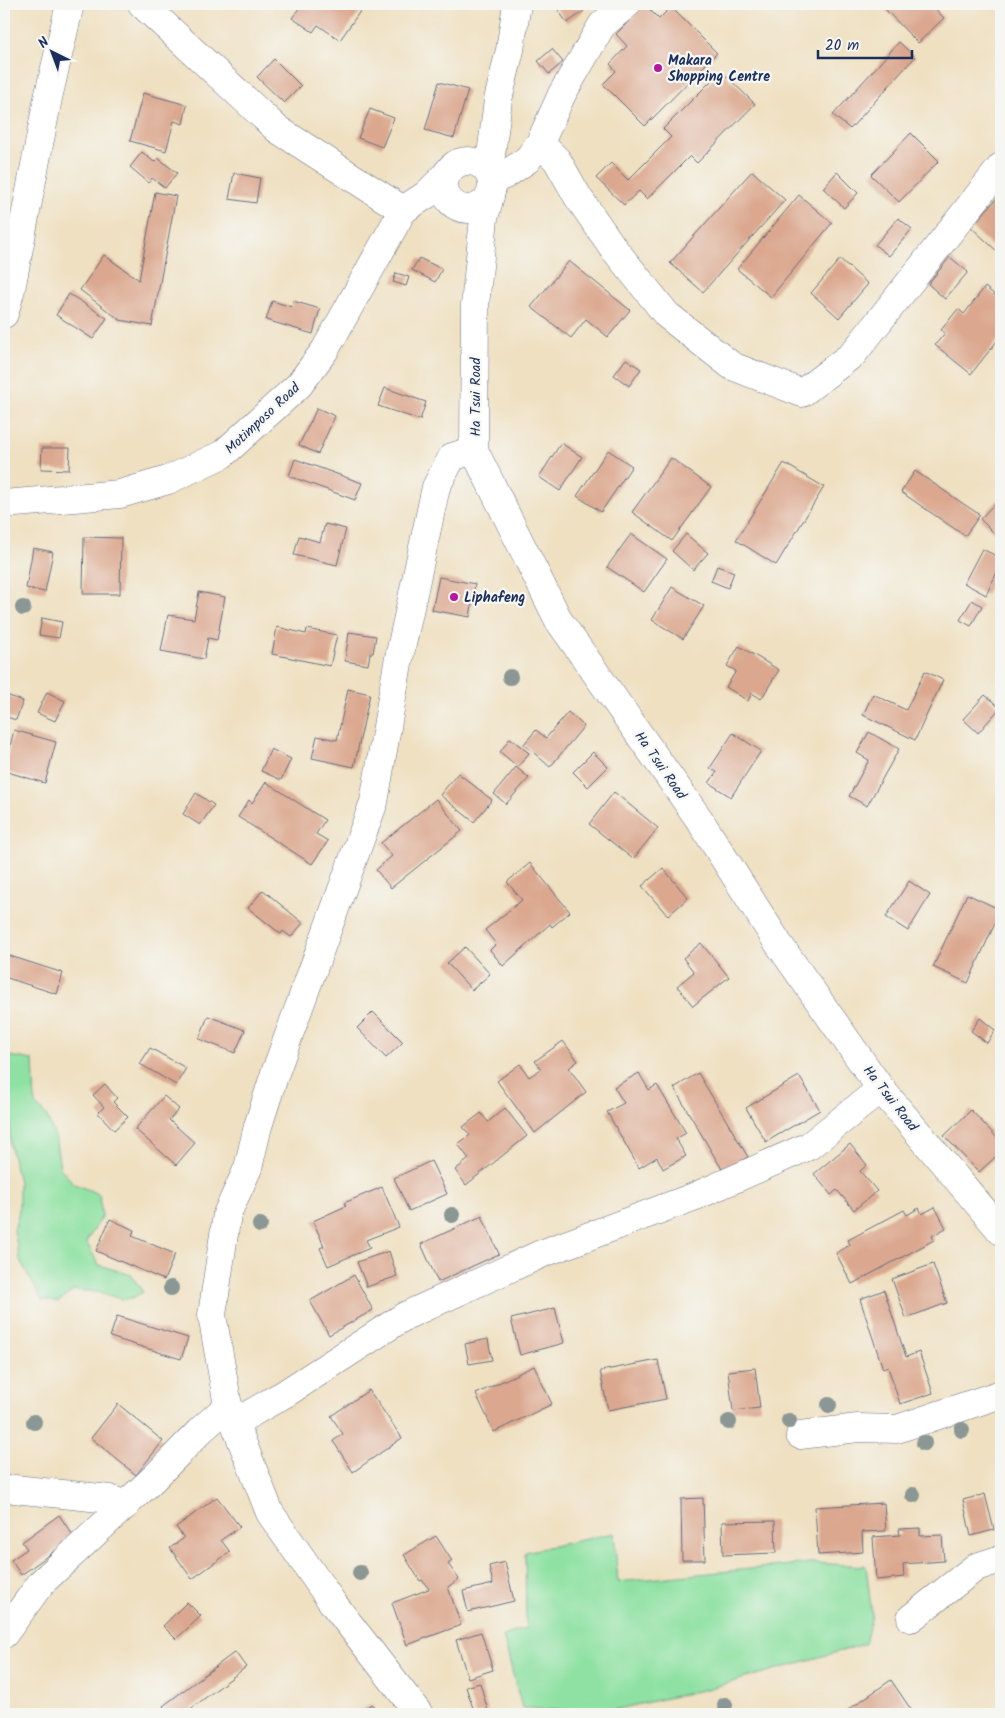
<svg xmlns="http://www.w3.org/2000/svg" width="1005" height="1718" viewBox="0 0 1005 1718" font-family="Kalam,sans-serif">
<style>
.green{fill:#8ee1a2;stroke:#548880}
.building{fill:#dba88f}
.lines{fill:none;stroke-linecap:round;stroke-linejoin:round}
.minor-casing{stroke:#656d81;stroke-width:29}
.minor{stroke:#fff;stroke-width:28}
.tree{fill:#8a9794}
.poi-dot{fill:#b5179e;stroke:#f6f6f2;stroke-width:2}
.labels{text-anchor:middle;stroke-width:4.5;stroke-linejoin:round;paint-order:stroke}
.poi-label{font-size:14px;font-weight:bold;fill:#1b2f5e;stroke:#f6f6f2;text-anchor:start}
.street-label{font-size:14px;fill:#1b2f5e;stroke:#f6f6f2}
</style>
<rect width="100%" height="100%" fill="#f6f6f2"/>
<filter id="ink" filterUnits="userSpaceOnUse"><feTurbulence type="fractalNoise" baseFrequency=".02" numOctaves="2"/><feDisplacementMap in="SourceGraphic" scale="10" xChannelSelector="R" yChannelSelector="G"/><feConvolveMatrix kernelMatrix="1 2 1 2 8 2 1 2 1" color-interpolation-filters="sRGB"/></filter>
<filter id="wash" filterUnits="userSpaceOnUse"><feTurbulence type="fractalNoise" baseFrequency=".0096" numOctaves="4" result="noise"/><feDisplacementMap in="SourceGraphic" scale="20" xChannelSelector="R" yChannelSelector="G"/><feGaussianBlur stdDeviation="1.12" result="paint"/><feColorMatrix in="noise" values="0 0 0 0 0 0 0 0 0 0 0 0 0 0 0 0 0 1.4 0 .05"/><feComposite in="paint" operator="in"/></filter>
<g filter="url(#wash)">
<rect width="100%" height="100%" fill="#efe0c1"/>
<g class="green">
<path d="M9,1056L33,1060L35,1104L46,1115L55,1136L60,1168L74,1184L99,1194L102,1217L86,1242L99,1265L131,1275L143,1292C124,1304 121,1298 102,1293C93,1291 83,1291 74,1290L58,1302L42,1300L20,1260L14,1231L19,1210V1182L10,1145V1117L4,1104V1067Z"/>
<path d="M614,1533L618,1582L811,1563L866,1566L872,1615L865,1644L707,1689L600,1713L522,1708L503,1636L526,1628L525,1552Z"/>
</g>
<g id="blocks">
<g class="building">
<path d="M302,4H365L340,40L318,25L313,32L292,18Z"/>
<path d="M554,4H579L584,11L567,23Z"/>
<path d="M880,4H931L944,18L918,43Z"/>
<path d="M645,5L659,19L671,7L717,53L645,126L603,84L616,71L610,64L627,46L616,34Z"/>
<path d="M899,42L915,57L850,129L833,115Z"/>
<path d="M552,49L563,62L549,74L538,61Z"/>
<path d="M274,59L301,86L284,103L257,77Z"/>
<path d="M721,71L755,104L697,163L690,156L647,199L639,191L624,205L596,178L611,163L628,180L671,137L663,129Z"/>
<path d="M439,82L468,90L454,138L425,130Z"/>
<path d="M143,93L187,105L183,124L174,121L166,151L130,141Z"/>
<path d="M370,109L394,118L382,147L358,138Z"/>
<path d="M911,133L939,161L899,202L871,175Z"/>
<path d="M142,152L154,162L158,158L177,173L165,188L152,178L149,183L130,167Z"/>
<path d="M752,171L785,200L703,292L670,263Z"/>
<path d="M837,172L858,193L844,208L823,188Z"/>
<path d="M234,173L260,178L256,203L229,199Z"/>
<path d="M155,192L176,196L152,326L120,320L80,290L104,255L139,280Z"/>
<path d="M1001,194V253L1000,254L971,227Z"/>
<path d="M799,195L832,223L771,297L737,269Z"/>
<path d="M898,218L912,229L889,256L875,245Z"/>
<path d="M950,257L968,272L945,299L928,284Z"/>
<path d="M419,258L442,269L435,282L412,270Z"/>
<path d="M840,259L868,284L839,318L811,293Z"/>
<path d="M569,261L630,310L608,337L586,319L571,338L531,307Z"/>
<path d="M396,273L409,277L406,286L393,282Z"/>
<path d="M985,287L1001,300V336L971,374L935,345L945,333L941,330L958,309L964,314Z"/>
<path d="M69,294L107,318L93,339L56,315Z"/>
<path d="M272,301L292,307L293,301L320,309L313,334L266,320Z"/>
<path d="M626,359L641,369L629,386L614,375Z"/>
<path d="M385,388L426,402L420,420L378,406Z"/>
<path d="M317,408L335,416L318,454L299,445Z"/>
<path d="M561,443L582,457L560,491L539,477Z"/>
<path d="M42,448H70L69,470L41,469Z"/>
<path d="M608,450L632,466L601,512L577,496Z"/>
<path d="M671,458L711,487L672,541L632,512Z"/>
<path d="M295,459L362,483L355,500L289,476Z"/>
<path d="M784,463L824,487L776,565L736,540Z"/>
<path d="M915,471L980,515L965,536L901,492Z"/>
<path d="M1001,497V530L996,535L980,519Z"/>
<path d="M325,524L346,529L337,565L294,555L299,536L320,542Z"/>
<path d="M631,534L667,559L644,592L607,567Z"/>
<path d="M686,534L708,553L693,570L672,551Z"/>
<path d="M84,537L121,538L120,594H83Z"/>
<path d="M33,548L53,552L45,592L26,588Z"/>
<path d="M982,549L1001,558V564L986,595L964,583Z"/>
<path d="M717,566L734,572L728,588L711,581Z"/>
<path d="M439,577L475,584L470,617L432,610Z"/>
<path d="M672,587L704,606L683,639L652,620Z"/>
<path d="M199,592L225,597L217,640L208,638L204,659L161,651L168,615L194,619Z"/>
<path d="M972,600L982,606L971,626L960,620Z"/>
<path d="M42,618L62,622L59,638L39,635Z"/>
<path d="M277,627L306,634L307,629L337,635L330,666L272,654Z"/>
<path d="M349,632L376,636L373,653H370L368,665L345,661Z"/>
<path d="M739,646L779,670L761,699L752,693L748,701L726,687L736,671L727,666Z"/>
<path d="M925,671L943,680L915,740L863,715L873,694L906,710Z"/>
<path d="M348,689L370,694L354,767L312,758L317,736L337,740Z"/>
<path d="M47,692L65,701L55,721L37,713Z"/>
<path d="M4,694L23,701L16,720L4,716Z"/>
<path d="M985,695L1000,708L978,733L963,719Z"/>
<path d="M568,712L584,726L550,767L524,744L536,730L546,738Z"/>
<path d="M14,730L56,742L45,783L4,771Z"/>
<path d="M869,732L899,749L867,806L849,796L869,760L857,753Z"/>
<path d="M733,733L761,751L731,797L709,783L717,772L710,768Z"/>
<path d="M510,738L529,753L518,767L500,752Z"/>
<path d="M271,749L291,759L281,780L261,771Z"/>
<path d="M593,752L608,767L588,787L573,772Z"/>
<path d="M516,767L529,778L506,804L494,794Z"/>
<path d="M458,773L492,800L474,822L440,795Z"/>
<path d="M266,782L325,820L316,834L328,841L312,864L238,817L249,800L252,803Z"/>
<path d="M614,792L658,828L633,859L589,824Z"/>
<path d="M196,793L214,805L200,825L183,814Z"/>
<path d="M436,799L462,831L391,888L376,870L392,856L381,843Z"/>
<path d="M530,863L570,912L552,927L550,924L503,966L490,950L496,944L485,930L522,900L507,882Z"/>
<path d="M663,868L688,898L668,916L642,886Z"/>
<path d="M909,881L930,895L908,931L886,917Z"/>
<path d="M263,890L303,923L291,937L283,931L281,934L248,908Z"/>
<path d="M967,894L1001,910L968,983L933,967Z"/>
<path d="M701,943L729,977L693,1006L677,986L694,972L683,958Z"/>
<path d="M465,947L490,974L472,990L447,963Z"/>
<path d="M4,954L63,973L57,994L4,977Z"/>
<path d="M373,1012L403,1042L386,1058L357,1028Z"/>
<path d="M208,1016L245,1030L235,1053L199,1039Z"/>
<path d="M980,1018L995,1030L987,1043L971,1031Z"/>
<path d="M563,1041L578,1061L569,1068L586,1092L535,1133L497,1081L520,1064L529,1077L541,1069L535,1061Z"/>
<path d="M150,1048L186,1068L176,1085L140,1064Z"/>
<path d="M639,1073L649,1090L657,1085L686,1133L676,1139L686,1156L663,1169L657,1157L639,1168L607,1112L624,1103L614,1087Z"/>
<path d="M698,1073L748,1157L723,1171L674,1088Z"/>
<path d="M799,1076L820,1110L766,1142L746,1108Z"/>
<path d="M105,1084L117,1098L113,1102L128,1117L114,1130L98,1113L104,1107L93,1095Z"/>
<path d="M164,1096L179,1109L169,1120L195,1143L176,1165L135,1129Z"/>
<path d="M505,1108L527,1136L466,1185L455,1170L469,1159L458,1144L470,1135L463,1127L481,1113L488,1122Z"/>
<path d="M971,1110L1001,1142V1152L979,1172L944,1136Z"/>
<path d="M850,1144L867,1165L860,1171L877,1191L854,1210L837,1190L831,1195L814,1174Z"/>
<path d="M431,1161L447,1194L409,1211L394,1178Z"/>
<path d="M382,1187L399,1227L366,1240L370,1248L328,1266L320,1248L324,1246L313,1221L346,1206L344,1203Z"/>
<path d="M935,1207L946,1228L932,1236L934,1240L852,1284L836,1253L850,1245L848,1240L904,1210L907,1215L919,1208L922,1214Z"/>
<path d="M482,1216L499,1254L438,1282L421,1244Z"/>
<path d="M110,1219L134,1230L132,1236L175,1254L164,1280L96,1251Z"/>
<path d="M389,1251L397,1276L367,1287L357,1262Z"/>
<path d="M933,1264L947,1303L906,1318L892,1279Z"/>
<path d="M354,1275L373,1310L329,1335L310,1301Z"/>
<path d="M884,1290L906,1357L919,1352L933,1393L900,1404L888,1367L883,1369L860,1299Z"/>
<path d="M555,1308L564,1343L520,1355L511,1319Z"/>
<path d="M117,1316L188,1338L181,1359L110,1337Z"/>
<path d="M488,1339L492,1360L469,1364L465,1344Z"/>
<path d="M658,1360L666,1399L608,1410L600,1371Z"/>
<path d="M534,1366L552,1404L494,1432L476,1394Z"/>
<path d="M755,1368L760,1408L733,1411L728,1371Z"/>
<path d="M369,1390L402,1438L353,1472L333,1441L343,1434L331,1416Z"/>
<path d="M118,1404L163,1441L136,1475L91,1438Z"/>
<path d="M985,1494L994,1530L971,1536L963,1500Z"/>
<path d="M217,1497L240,1527L221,1540L230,1552L192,1579L170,1548L184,1538L176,1527Z"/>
<path d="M703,1498L705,1560H682L681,1499Z"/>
<path d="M884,1503L886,1531L862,1532L863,1552L818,1555L815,1507Z"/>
<path d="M59,1515L74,1537L21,1575L11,1560L27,1549L22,1542Z"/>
<path d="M775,1521L776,1553L723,1555L722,1522Z"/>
<path d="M920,1528V1536L942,1535L944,1561L903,1564L904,1577L876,1580L873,1537L900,1535L899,1529Z"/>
<path d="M436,1536L452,1561L448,1564L459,1579L448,1587L461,1625L407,1645L392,1603L429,1589L422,1580L420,1581L404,1555Z"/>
<path d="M505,1562L514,1601L468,1612L463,1591L493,1584L489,1566Z"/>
<path d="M187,1602L201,1616L176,1639L163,1626Z"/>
<path d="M481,1632L493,1670L468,1678L456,1640Z"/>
<path d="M235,1652L246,1667L184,1714H169L163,1706Z"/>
<path d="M891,1680L914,1714H842Z"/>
<path d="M480,1683L488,1711L475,1714L466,1687Z"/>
<path d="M372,1704L377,1714H354Z"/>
</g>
</g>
</g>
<g filter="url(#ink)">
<use href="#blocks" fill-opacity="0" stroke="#656d81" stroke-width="1"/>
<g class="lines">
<defs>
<g id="minor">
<path d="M142,4L277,129L403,210"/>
<path d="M540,143L557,160L578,197L614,249L667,315L732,366L802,393L853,354L1001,167"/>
<circle cx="468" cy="185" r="24"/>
<path d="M489,171L498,100L510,50L517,4"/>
<path d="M492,180L505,175L527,160L540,143L562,94L602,25L627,4"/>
<path d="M490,196L484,218L475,305L474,450L559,621L699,819L778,943L881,1089L1001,1231"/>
<path d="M4,314L11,289L48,98L70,4"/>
<path d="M4,504L120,494L168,480L223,454L299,385L325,350L403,210L426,195L447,174"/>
<path d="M236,1422L286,1393L405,1316L541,1254L696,1196L809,1146L881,1089"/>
<path d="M800,1435L858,1428L897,1429L1001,1394"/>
<path d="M14,1489L110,1499L126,1505"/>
<path d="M911,1618L976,1567L1001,1559"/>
<path d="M4,1634L41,1583L153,1479L201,1430L228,1406"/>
<path d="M419,1714L332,1602L270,1513L228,1406L212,1315L227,1214L248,1168L258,1126L275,1073L374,802L398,663L436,487L452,457L474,450"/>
</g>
</defs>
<use href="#minor" class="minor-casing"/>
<use href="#minor" class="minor"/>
</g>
<g class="tree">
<circle cx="23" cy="608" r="8"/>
<circle cx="510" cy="677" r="8"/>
<circle cx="452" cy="1215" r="8"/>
<circle cx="260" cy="1225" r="8"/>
<circle cx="171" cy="1288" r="8"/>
<circle cx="829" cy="1405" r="8"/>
<circle cx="789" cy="1421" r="8"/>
<circle cx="34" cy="1422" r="8"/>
<circle cx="729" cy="1422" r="8"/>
<circle cx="962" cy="1430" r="8"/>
<circle cx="924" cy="1443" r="8"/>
<circle cx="913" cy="1495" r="8"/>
<circle cx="360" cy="1573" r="8"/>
<circle cx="725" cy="1705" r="8"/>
</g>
</g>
<g class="poi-dot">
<circle cx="658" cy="68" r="5"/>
<circle cx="454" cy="597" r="5"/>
</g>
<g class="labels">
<g class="poi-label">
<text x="668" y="65">Makara<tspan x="668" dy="16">Shopping Centre</tspan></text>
<text x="464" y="602">Liphafeng</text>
</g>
<g class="street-label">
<text transform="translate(475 397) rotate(-90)" y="5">Ha Tsui Road</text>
<text transform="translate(262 418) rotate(-43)" y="5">Motimposo Road</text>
<text transform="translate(661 765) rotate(55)" y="5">Ha Tsui Road</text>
<text transform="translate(891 1098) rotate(52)" y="5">Ha Tsui Road</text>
</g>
</g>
<rect width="1005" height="1718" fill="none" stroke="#f6f6f2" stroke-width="20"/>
<g transform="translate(52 52) rotate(318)" stroke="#f6f6f2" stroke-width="4" paint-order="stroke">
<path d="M0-4L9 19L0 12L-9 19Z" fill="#1b2f5e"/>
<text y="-8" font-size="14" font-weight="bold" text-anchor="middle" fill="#1b2f5e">N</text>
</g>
<path d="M818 50v8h94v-8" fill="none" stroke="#1b2f5e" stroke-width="2.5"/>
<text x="825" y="50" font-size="15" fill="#1b2f5e" stroke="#f6f6f2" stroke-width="4" paint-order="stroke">20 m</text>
</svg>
